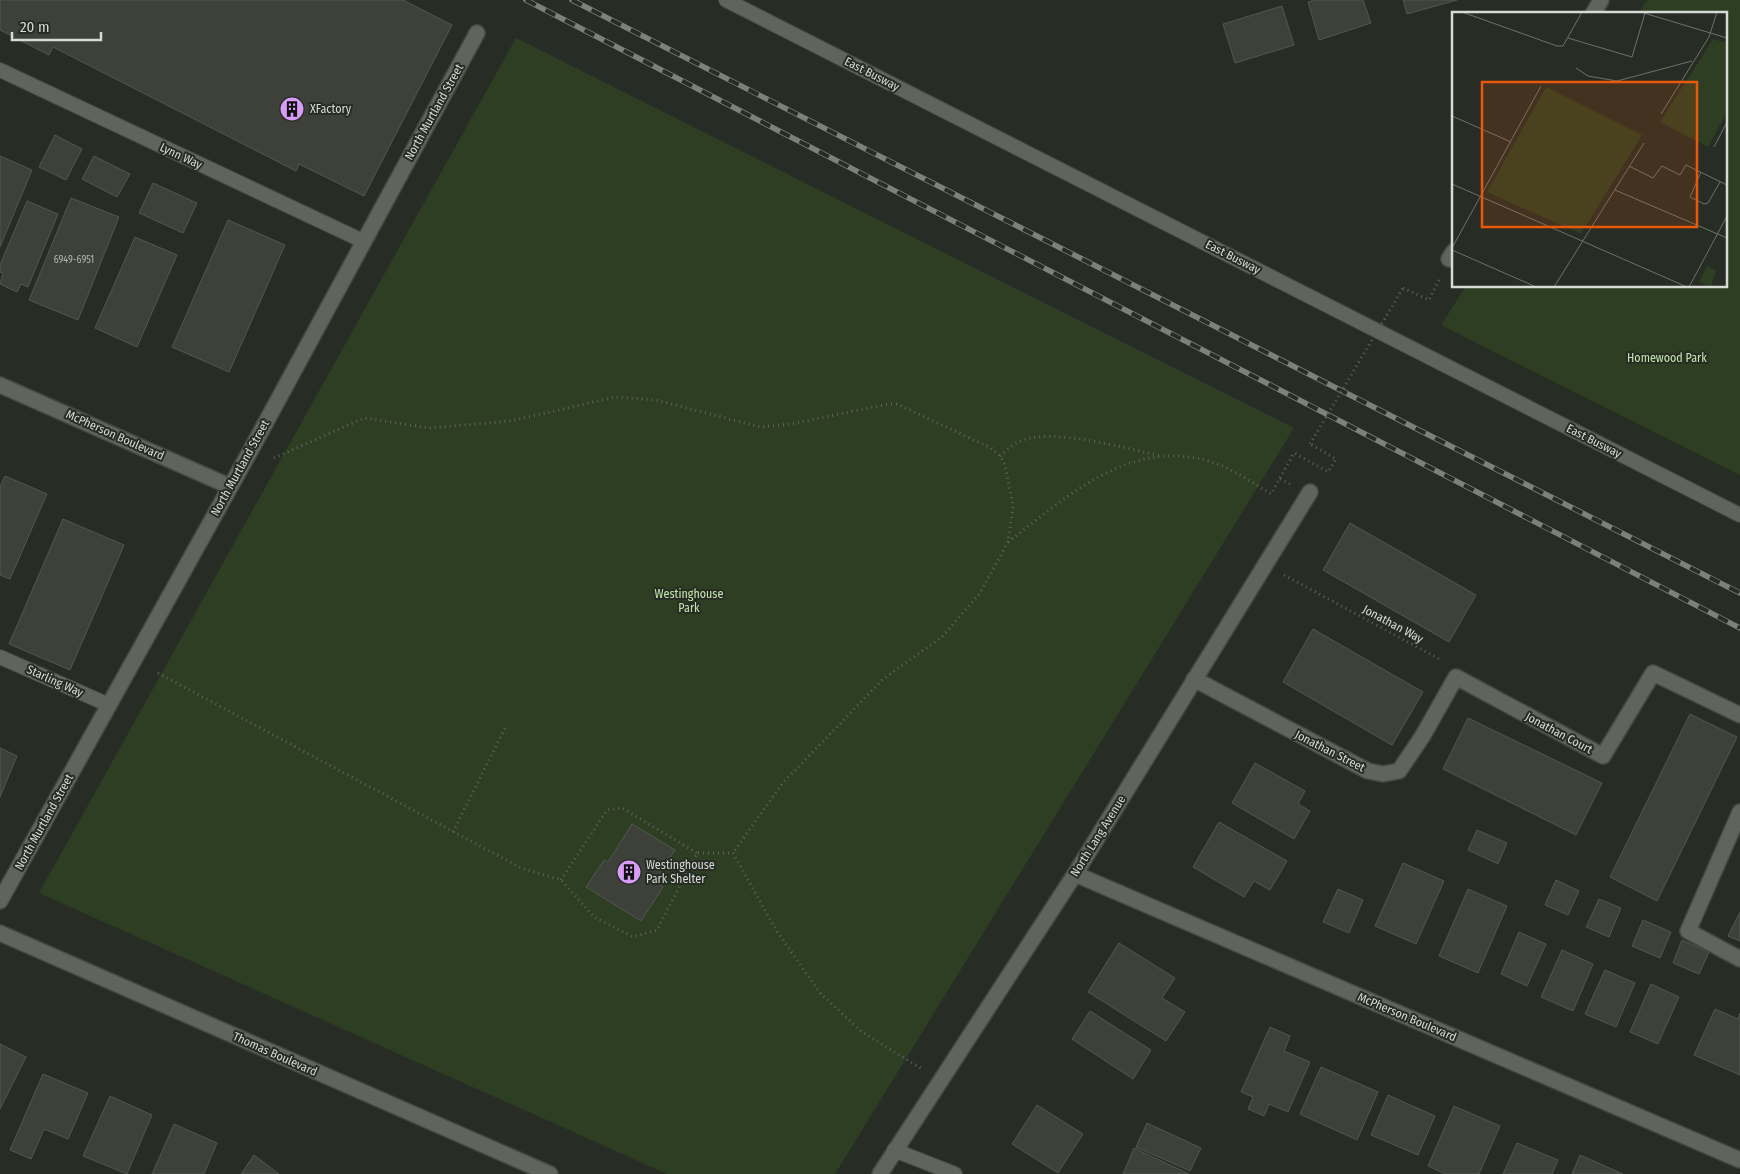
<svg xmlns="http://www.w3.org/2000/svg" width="1740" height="1174" viewBox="0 0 1740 1174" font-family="'Fira Sans Condensed',sans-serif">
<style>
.green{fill:#2e3e22}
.building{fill:#3d413a;stroke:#52574f}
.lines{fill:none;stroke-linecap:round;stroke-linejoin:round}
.lane-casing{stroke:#444742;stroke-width:16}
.street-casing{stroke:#444742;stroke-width:18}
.path{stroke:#5e625c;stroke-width:3;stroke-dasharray:1 4;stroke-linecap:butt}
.lane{stroke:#5f645c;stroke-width:14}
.street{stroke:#5f645c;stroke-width:15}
.rail-casing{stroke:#7d817b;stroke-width:5.5}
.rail{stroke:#272c25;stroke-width:4;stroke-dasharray:11;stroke-linecap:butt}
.path-bridge{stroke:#5e625c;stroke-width:3;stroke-dasharray:1 4;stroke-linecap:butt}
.labels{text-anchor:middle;stroke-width:4;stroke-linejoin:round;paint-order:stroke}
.number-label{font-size:10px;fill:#b0b4ae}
.street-label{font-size:12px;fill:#d7dad5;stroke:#272c25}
.poi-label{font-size:12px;fill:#d7dad5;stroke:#272c25;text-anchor:start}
.park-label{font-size:12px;fill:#c3e6ab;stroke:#272c25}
.inset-road{fill:none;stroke:#6d726b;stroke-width:1}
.view{fill:#e8590c;fill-opacity:0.15;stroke:#e8590c;stroke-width:2.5}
.inset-edge{fill:none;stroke:#d7dad5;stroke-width:2.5}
</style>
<rect width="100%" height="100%" fill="#272c25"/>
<g class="green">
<path d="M1647,0H1740V475L1441,325L1466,286H1726V14H1638Z"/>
<path d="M516,38L1294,428L835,1174H667L39,893Z"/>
</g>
<g class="building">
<path d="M0,0H403L452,25L364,196L299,164L296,171L53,47L49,55L0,30Z"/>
<path d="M1315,0H1363L1371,23L1319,40L1308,2Z"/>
<path d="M1403,0H1457L1407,14Z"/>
<path d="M1282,6L1294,45L1235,63L1223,24Z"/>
<path d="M55,135L82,149L66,180L39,167Z"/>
<path d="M0,156L32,170L0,247Z"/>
<path d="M94,156L130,174L117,197L82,179Z"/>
<path d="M153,183L197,203L183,233L139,213Z"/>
<path d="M71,198L119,217L78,320L29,300Z"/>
<path d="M27,201L58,214L28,287L21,284L17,292L0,284L3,273L0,272V265Z"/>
<path d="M228,220L285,245L229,372L172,347Z"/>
<path d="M135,237L177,255L137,347L95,328Z"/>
<path d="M5,476L47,494L10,579L0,575V487Z"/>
<path d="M63,519L124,545L70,670L9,644Z"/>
<path d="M1350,523L1476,595L1449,642L1323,570Z"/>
<path d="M1313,629L1423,692L1392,745L1283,682Z"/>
<path d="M1690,714L1737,737L1657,901L1610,877Z"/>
<path d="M1468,718L1602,783L1576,835L1443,769Z"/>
<path d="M0,748L17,756L0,797Z"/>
<path d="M1255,763L1305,791L1298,804L1310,811L1294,839L1232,803Z"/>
<path d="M1219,822L1287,861L1270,890L1254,881L1244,897L1193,867Z"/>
<path d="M632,824L675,850L655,882L663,887L641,921L586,887L604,860L608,862Z"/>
<path d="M1477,830L1507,843L1498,864L1468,850Z"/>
<path d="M1403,863L1444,881L1416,944L1375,926Z"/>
<path d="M1556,880L1579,891L1568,915L1545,905Z"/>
<path d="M1338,889L1363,900L1349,933L1323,922Z"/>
<path d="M1468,889L1507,906L1478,973L1439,956Z"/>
<path d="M1599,899L1621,908L1609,937L1586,927Z"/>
<path d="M1740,912V941L1728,936Z"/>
<path d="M1643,920L1671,932L1660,958L1632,946Z"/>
<path d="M1519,932L1546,944L1527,986L1501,974Z"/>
<path d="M1682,940L1709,952L1699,974L1673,963Z"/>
<path d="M1119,943L1175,978L1162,998L1185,1012L1166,1041L1088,992Z"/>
<path d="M1562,950L1593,964L1573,1011L1541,997Z"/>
<path d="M1605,970L1635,983L1616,1027L1585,1014Z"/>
<path d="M1651,984L1679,997L1658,1044L1630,1032Z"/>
<path d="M1715,1009L1738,1019L1740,1013V1075L1694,1055Z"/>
<path d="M1090,1011L1151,1050L1133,1079L1072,1039Z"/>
<path d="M1270,1027L1290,1036L1284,1051L1310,1062L1288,1112L1269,1104L1264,1116L1248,1109L1253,1097L1241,1092Z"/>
<path d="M0,1044L26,1057L0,1109Z"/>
<path d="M1321,1067L1378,1092L1357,1140L1300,1114Z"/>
<path d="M43,1074L88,1093L68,1139L44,1129L31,1159L10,1150Z"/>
<path d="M1388,1095L1435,1116L1418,1155L1371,1135Z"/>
<path d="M110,1096L152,1115L127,1174L83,1156Z"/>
<path d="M1037,1105L1083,1134L1058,1173L1012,1144Z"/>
<path d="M1454,1106L1500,1126L1479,1174H1445L1428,1166Z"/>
<path d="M1147,1123L1201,1148L1190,1171L1136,1147Z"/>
<path d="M174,1124L217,1143L204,1174H152Z"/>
<path d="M1517,1143L1558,1160L1552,1174H1503Z"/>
<path d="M1134,1148L1189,1174H1123Z"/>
<path d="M254,1155L279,1174H241Z"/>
<path d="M1580,1155L1623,1174H1572Z"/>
</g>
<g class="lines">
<defs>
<g id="lane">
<path d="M726,0L1740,515"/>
<path d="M0,70L363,241"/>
<path d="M0,657L109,705"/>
<path d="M894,1150L955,1174"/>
</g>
<g id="street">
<path d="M1593,14L1601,0"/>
<path d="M1449,259L1454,251"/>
<path d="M0,385L229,486"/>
<path d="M1194,679L1368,771L1383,774L1399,771L1422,737L1456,677L1603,756L1653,673L1740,715"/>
<path d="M1740,812L1688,931L1740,959"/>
<path d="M1075,874L1740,1160"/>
<path d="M0,901L253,446L477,33"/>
<path d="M0,933L550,1174"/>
<path d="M880,1174L1075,874L1310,492"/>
</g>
</defs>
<use href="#lane" class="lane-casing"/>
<use href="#street" class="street-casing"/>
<g class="path">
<path d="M1403,288L1429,300L1440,278"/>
<path d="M1000,456C1006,451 1012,445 1018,442C1050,426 1127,449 1162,456"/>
<path d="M274,458L364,418L429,428L511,421L615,397L656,400L760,427L791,424L888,404H897L991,448L1000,456L1005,465L1013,506L1008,542L980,593L942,637L883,679L782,784L733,853"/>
<path d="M1280,479L1290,484"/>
<path d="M1008,542C1068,496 1132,435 1214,463C1235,470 1253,483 1271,494L1294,453L1328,472L1336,459L1310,444"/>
<path d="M1284,575L1441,660"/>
<path d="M158,673L521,868L561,880L594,917L633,937L657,930L697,853H733"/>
<path d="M453,832L505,728"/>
<path d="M733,853L776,930L820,993L862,1032L922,1069"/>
<path d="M561,880L607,810L622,808L697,853"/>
</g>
<use href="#lane" class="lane"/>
<use href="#street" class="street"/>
<defs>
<g id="rail">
<path d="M526,0L1740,628"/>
<path d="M572,0L1740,593"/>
</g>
</defs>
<use href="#rail" class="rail-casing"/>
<use href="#rail" class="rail"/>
<path class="path-bridge" d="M1310,444L1403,288"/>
</g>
<defs>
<symbol id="building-disc" viewBox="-11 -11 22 22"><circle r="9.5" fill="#d89bf8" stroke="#272c25"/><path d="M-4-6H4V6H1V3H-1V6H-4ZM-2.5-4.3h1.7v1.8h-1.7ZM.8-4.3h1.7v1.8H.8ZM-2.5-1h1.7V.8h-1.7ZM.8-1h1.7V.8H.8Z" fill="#111"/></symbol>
</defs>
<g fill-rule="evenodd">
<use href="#building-disc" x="278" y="95" width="28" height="28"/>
<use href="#building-disc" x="615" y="858" width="28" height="28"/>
</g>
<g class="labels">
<g class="number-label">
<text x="74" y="263">6949-6951</text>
</g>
<g class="street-label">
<text transform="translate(872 74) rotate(27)" y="4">East Busway</text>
<text transform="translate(434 112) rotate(-61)" y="4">North Murtland Street</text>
<text transform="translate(181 156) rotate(25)" y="4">Lynn Way</text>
<text transform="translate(1233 257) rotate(27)" y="4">East Busway</text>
<text transform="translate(115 435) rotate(24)" y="4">McPherson Boulevard</text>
<text transform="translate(1594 441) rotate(27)" y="4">East Busway</text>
<text transform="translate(240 468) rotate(-61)" y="4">North Murtland Street</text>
<text transform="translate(1393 624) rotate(28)" y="4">Jonathan Way</text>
<text transform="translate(55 681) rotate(24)" y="4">Starling Way</text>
<text transform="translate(1559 733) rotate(28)" y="4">Jonathan Court</text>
<text transform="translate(1330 751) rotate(27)" y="4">Jonathan Street</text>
<text transform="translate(44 822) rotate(-61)" y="4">North Murtland Street</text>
<text transform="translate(1098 836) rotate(-58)" y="4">North Lang Avenue</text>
<text transform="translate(1407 1017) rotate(23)" y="4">McPherson Boulevard</text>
<text transform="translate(275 1054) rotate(24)" y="4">Thomas Boulevard</text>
</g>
<g class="poi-label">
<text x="310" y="113">XFactory</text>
<text x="646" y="869">Westinghouse<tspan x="646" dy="14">Park Shelter</tspan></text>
</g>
<g class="park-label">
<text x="1667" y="362">Homewood Park</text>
<text x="689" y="598">Westinghouse<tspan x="689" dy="14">Park</tspan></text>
</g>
</g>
<g transform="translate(1452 12)">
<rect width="275" height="275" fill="#272c25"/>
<path d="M261,27L275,31V100L256,135L208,110ZM94,75L190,123L129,222L35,180ZM255,254L264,258L259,275L247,270Z" fill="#2e3e22"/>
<path class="inset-road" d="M10,0L105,34H111L130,0M192,1L275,26M116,26L180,45L193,1M124,56L136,64L165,69L240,49M209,102L257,25L265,0M0,104L59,130M262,135L275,110M177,154L201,166L210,154L228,163L234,153L275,173M249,160L238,185L252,192L256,191L268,170M0,172L235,275M163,178L275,226M0,236L89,74M0,238L82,274M102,275L192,131M237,275L275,204"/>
<path class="view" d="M30,70H245V215H30Z"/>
<rect width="275" height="275" class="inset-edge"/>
</g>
<path d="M12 32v8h89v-8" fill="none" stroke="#d7dad5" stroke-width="2.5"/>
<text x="20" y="32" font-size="15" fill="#d7dad5" stroke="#272c25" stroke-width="4" paint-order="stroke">20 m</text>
</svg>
